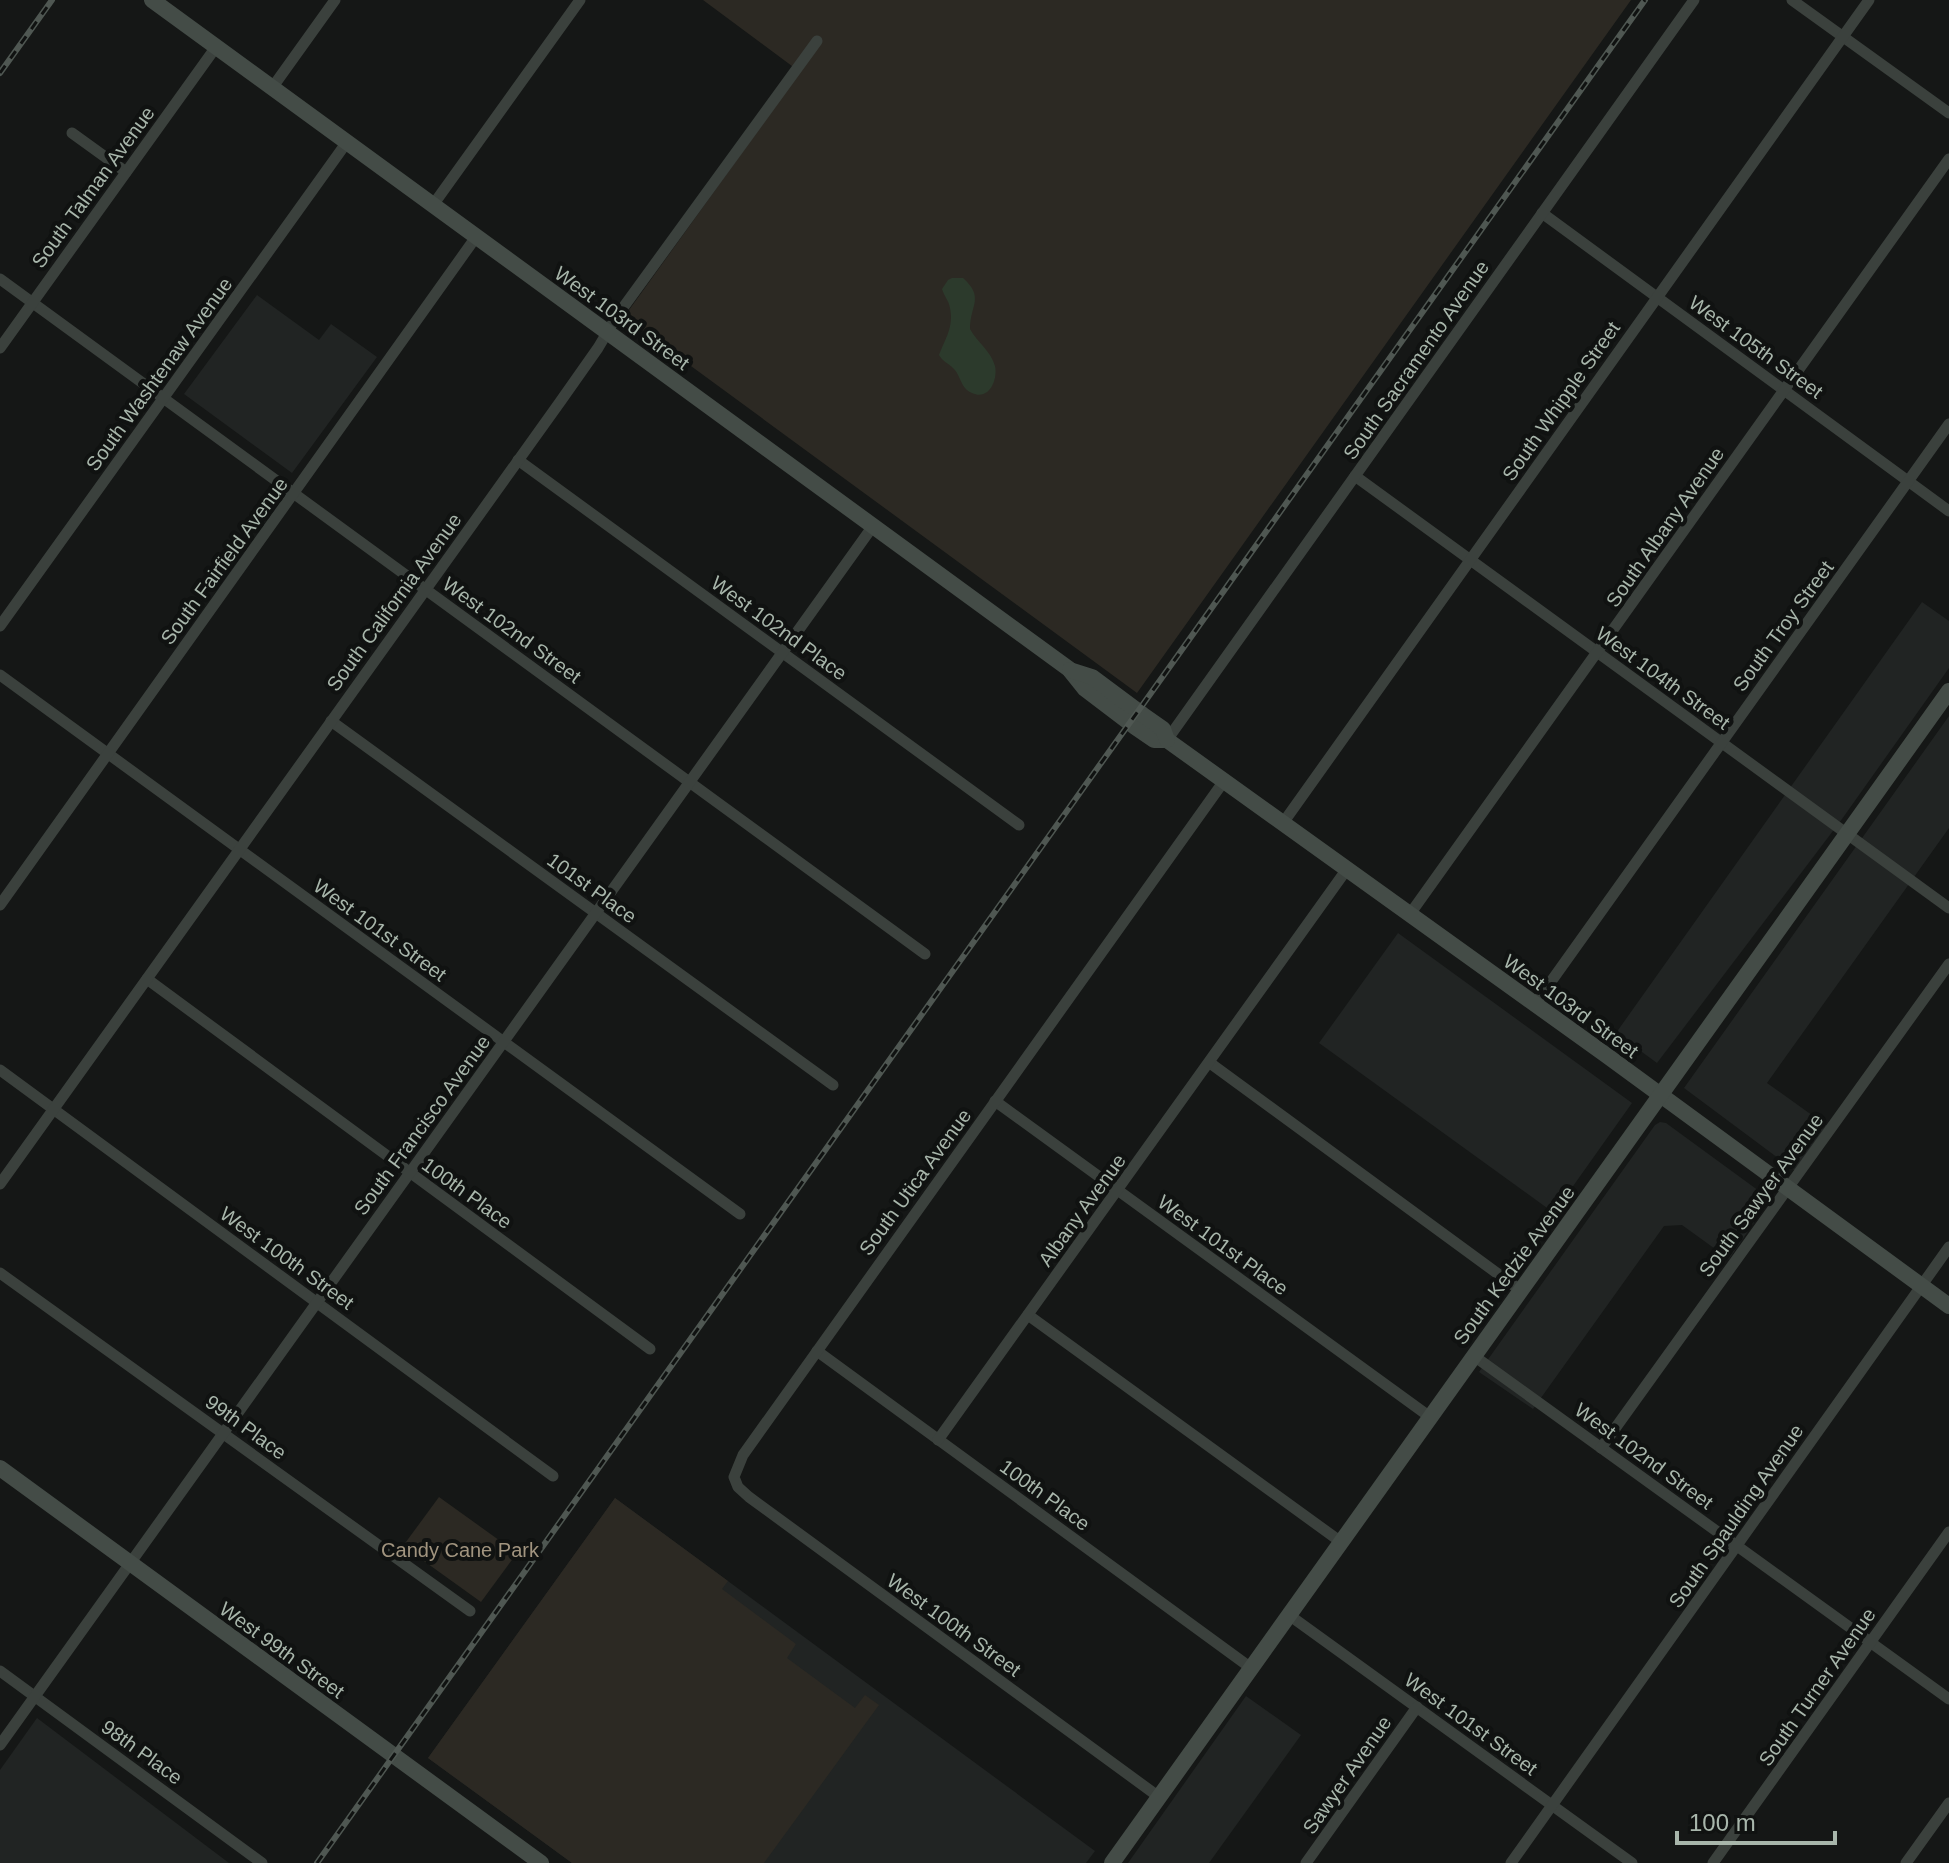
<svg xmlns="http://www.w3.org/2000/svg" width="1949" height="1863" viewBox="0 0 1949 1863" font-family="Helvetica,sans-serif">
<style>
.built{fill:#212423}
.green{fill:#2c2923}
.water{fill:#2c3a2c}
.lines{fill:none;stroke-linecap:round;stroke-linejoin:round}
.street{stroke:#3b413d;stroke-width:11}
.secondary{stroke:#444c47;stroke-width:16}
.rail-casing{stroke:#4f5752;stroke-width:6}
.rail{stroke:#101211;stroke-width:3;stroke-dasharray:9;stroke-linecap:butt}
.labels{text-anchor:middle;stroke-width:8;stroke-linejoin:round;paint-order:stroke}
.street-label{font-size:20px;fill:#a8b6ab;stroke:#101211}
.park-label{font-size:20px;fill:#a1947f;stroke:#101211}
</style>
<rect width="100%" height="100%" fill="#151716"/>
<g class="built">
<path d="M257,295L319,340L331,324L377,357L292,473L184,394Z"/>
<path d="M1922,602L1949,621V668L1842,819L1657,1063L1616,1033Z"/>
<path d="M1949,716V828L1767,1083L1830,1128L1798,1173L1684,1088Z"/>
<path d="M1398,933L1632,1103L1554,1213L1319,1043Z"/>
<path d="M1660,1122L1666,1123L1770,1199L1729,1259L1682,1225L1664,1226L1533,1409L1479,1372L1655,1125Z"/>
<path d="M615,1498L1095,1851L1086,1863H572L428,1758Z"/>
<path d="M1246,1696L1301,1735L1209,1863H1128Z"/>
<path d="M37,1718L229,1863H0V1770Z"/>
</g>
<g class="green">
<path d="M703,0H1631L1137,693L624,317L800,72Z"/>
<path d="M439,1497L517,1553L481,1602L403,1546Z"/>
<path d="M615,1498L728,1581L722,1589L796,1644L787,1658L855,1708L865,1695L879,1705L764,1863H572L428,1758Z"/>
</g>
<path class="water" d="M952,278H963C985,298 970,305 970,329C977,342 991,351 995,366C998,380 989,401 972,393C960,388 961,375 953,368C948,363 943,362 939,355C945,339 954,327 950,308C949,301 944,296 942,289L948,280Z"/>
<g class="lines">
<g class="street">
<path d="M1792,0L1949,113"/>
<path d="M272,88L335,0"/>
<path d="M72,133L126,172"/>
<path d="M433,205L580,0"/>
<path d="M1542,213L1949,511"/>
<path d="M0,279L925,954"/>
<path d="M0,348L216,47"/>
<path d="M518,460L1019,825"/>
<path d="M1355,476L1949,908"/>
<path d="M0,626L347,142"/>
<path d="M0,675L740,1214"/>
<path d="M331,721L833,1085"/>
<path d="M1167,740L1694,0"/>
<path d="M1283,823L1869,0"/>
<path d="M0,905L476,237"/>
<path d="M1410,914L1949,159"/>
<path d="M147,979L650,1349"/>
<path d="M1535,1004L1949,424"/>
<path d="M1210,1063L1520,1290"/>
<path d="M0,1070L553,1476"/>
<path d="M995,1101L1430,1417"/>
<path d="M0,1184L560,402L598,348L617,316L817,41"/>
<path d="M0,1273L470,1611"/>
<path d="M1028,1315L1341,1542"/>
<path d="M817,1351L1251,1668"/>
<path d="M1474,1356L1949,1699"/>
<path d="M938,1440L1347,869"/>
<path d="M1601,1448L1949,964"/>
<path d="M1289,1615L1632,1863"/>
<path d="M0,1671L262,1863"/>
<path d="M0,1745L873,526"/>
<path d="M1159,1797L749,1497L738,1487L734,1477L743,1455L1224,781"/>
<path d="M1306,1863L1417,1707"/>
<path d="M1511,1863L1949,1247"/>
<path d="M1713,1863L1949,1532"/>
<path d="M1906,1863L1949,1803"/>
</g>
<g class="secondary">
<path d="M152,0L1069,669L1085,689L1135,727L1154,740H1167L1606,1055L1949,1306"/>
<path d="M1070,670L1092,677L1143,715L1163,729L1167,740"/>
<path d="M0,1468L541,1863"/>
<path d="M1112,1863L1949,691"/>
</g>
<defs>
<g id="rail">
<path d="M0,73L52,0"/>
<path d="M317,1863L1645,0"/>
</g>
</defs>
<use href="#rail" class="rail-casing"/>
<use href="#rail" class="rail"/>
</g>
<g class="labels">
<g class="street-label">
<text transform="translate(93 187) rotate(-54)" y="7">South Talman Avenue</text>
<text transform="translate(622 318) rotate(36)" y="7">West 103rd Street</text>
<text transform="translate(1756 347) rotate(36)" y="7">West 105th Street</text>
<text transform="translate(1416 360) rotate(-55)" y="7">South Sacramento Avenue</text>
<text transform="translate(159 374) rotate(-54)" y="7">South Washtenaw Avenue</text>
<text transform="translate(1561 401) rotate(-55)" y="7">South Whipple Street</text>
<text transform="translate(1665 527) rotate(-55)" y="7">South Albany Avenue</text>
<text transform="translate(224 561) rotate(-54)" y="7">South Fairfield Avenue</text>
<text transform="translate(394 602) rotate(-54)" y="7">South California Avenue</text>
<text transform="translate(1783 626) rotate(-54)" y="7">South Troy Street</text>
<text transform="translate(779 628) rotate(36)" y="7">West 102nd Place</text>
<text transform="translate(512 630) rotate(36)" y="7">West 102nd Street</text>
<text transform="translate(1663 678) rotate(36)" y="7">West 104th Street</text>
<text transform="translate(592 888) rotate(36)" y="7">101st Place</text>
<text transform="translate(380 930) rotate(36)" y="7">West 101st Street</text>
<text transform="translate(1571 1006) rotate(36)" y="7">West 103rd Street</text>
<text transform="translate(422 1125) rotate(-54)" y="7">South Francisco Avenue</text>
<text transform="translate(915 1182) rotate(-54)" y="7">South Utica Avenue</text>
<text transform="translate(467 1193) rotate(36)" y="7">100th Place</text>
<text transform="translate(1761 1195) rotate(-54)" y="7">South Sawyer Avenue</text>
<text transform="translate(1082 1210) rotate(-54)" y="7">Albany Avenue</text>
<text transform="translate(1223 1245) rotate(36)" y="7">West 101st Place</text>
<text transform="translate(287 1258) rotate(36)" y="7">West 100th Street</text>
<text transform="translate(1514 1265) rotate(-54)" y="7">South Kedzie Avenue</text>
<text transform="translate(246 1427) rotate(36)" y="7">99th Place</text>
<text transform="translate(1644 1456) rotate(36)" y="7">West 102nd Street</text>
<text transform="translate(1045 1495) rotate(36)" y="7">100th Place</text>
<text transform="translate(1736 1516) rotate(-55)" y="7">South Spaulding Avenue</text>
<text transform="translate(954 1625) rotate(36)" y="7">West 100th Street</text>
<text transform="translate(282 1650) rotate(36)" y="7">West 99th Street</text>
<text transform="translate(1817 1687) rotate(-55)" y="7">South Turner Avenue</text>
<text transform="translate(1471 1724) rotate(36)" y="7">West 101st Street</text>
<text transform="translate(142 1752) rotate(36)" y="7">98th Place</text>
<text transform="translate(1347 1775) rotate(-55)" y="7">Sawyer Avenue</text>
</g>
<g class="park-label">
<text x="460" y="1557">Candy Cane Park</text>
</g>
</g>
<path d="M1677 1831v12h158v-12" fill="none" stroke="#a8b6ab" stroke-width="4"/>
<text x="1689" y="1831" font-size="24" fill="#a8b6ab" stroke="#101211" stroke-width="6" paint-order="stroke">100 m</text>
</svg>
